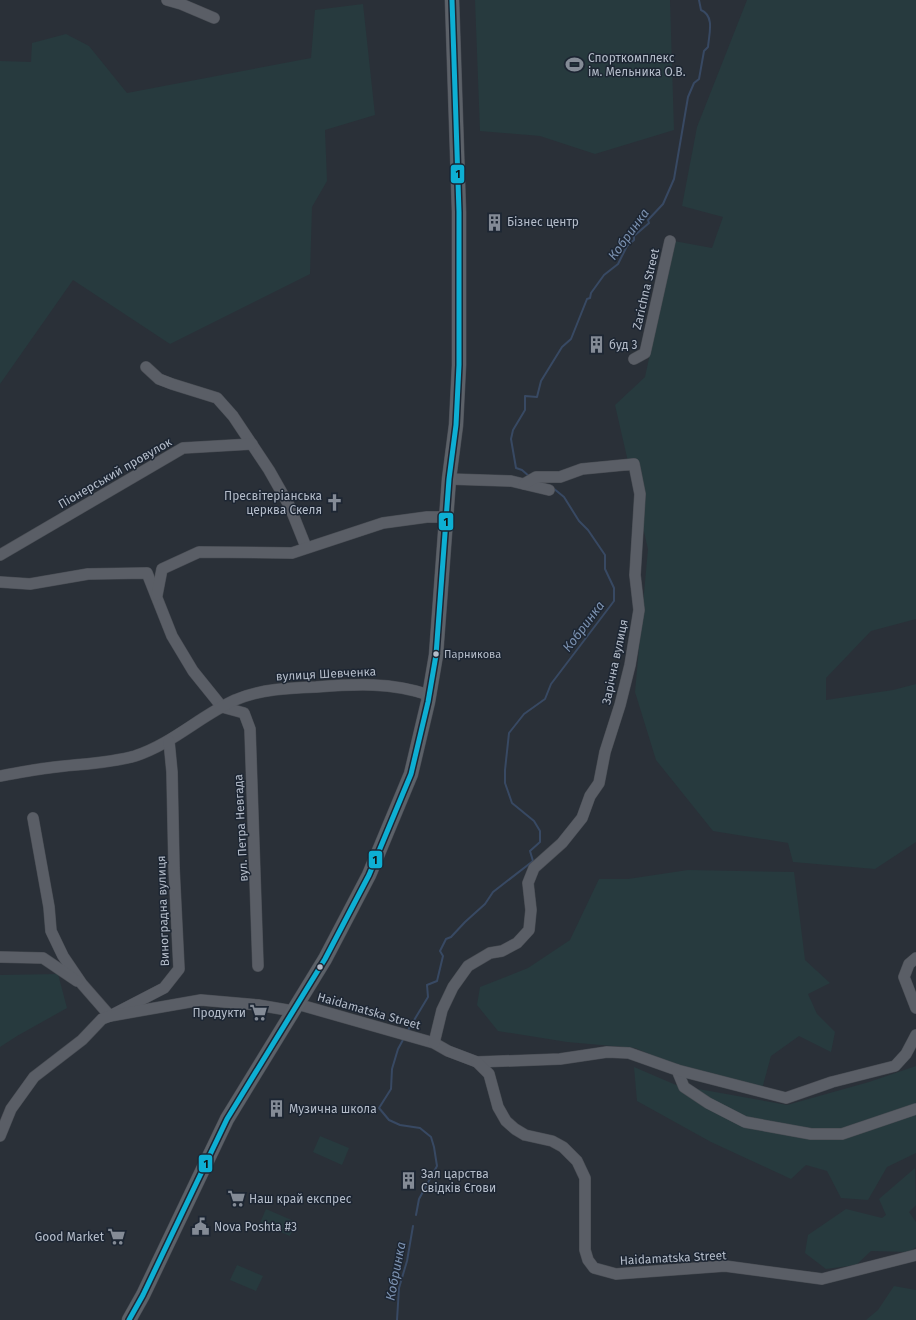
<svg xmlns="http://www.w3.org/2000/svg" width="916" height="1320" viewBox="0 0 916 1320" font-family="'Fira Sans',sans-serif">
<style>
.green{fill:#273a3e}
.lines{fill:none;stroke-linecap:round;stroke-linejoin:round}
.stream{stroke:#384963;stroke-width:2}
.minor-casing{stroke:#484c53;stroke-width:12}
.major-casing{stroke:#484c55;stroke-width:15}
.minor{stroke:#5a5e66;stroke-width:11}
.major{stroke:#5c6168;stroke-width:14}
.bus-1-casing{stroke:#1d2633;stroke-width:8}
.bus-1{stroke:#0dafd3;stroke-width:5}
.bus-dot{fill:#b4bcc9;stroke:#1d2633;stroke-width:1.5}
.labels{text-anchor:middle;stroke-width:3;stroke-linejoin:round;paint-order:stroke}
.bus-label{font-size:11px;fill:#b4bcc9;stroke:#1d2633;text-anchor:start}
.poi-label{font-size:12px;fill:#b4bcc9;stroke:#1d2633;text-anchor:start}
.street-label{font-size:12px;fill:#b4bcc9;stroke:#1d2633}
.water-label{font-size:13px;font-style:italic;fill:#7c92b1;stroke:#1d2633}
.line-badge{stroke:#1d2633;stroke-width:1.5}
.pale-badge-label{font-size:11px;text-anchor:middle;font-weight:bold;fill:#111}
</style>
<rect width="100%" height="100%" fill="#2a3038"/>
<g class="green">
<path d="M475,0H670L674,130L595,154L540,136L480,131Z"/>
<path d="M747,0H916V619L871,631L826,678V700L893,690L916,684V842L875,869L793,862L788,843L713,831L656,760L635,692L648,549L615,405L645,377L674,241L712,248L723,217L682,206L697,127Z"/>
<path d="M363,4L375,115L325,130L327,181L312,207L310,274L170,344L73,280L0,384V61L31,62L32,43L66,34L89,46L127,93L311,58L315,10Z"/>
<path d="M688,870L794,872L805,960L830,983L808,994L817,1014L835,1032L831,1052L799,1036L771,1056L762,1089L684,1069L635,1048L567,1042L498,1031L477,1005L480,987L528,968L570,940L599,879H628Z"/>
<path d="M58,974L67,1008L17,1036L0,1047V975Z"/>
<path d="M916,1066V1153L887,1167L868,1200L841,1198L827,1171L806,1165L791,1179L711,1142L637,1101L634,1067L676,1085L787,1105L869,1082Z"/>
<path d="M320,1136L349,1148L342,1165L313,1152Z"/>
<path d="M915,1168L916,1205L909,1212L916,1222V1247L909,1252L871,1251L856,1265L826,1269L805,1253L808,1235L846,1209L882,1218L886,1215L879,1199Z"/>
<path d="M266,1209L296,1222L290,1236L260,1223Z"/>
<path d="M237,1265L263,1276L256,1291L230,1280Z"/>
<path d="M894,1286L916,1290V1320H866L878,1310Z"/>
</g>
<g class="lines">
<g class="stream">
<path d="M530,477L522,470L516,468L511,439L513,430L525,410V396L537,397L541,381L562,347L571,339L587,299L590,298L591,293L604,275L618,264L627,246L634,240V236L649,223L648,220L663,204L674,179L688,97L694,83L699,79L704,51L708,47C709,34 715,16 701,10L699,0"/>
<path d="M407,1032L428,997L427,985L437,981L443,956L440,951L446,939L451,937L465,922L485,904L493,892L533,861L530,851L540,842V831L534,821L512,803L505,783V770L509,733L524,714L545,699L551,684L614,601V588L605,569V555L588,530L579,521L564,497L553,488"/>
<path d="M404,1038L398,1049L392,1069L391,1089L379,1108L389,1120L400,1125L420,1128L431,1137L434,1147L437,1166L419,1199L416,1215"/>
<path d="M397,1320L399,1288L407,1261L413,1226"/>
</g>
<defs>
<g id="minor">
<path d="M167,0L181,4L214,18"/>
<path d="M634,359L645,353L670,241"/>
<path d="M146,367L159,379L172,384L217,398L233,416L269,470L290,507L306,547"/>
<path d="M449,479L511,481L549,490"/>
<path d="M0,555L183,448L252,444"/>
<path d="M0,582L30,584L88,574L147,573L172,636L193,671L222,707L244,713L250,729L258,966"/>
<path d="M157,595L162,569L199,552L292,553L383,523L427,517H447"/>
<path d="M0,776C16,773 32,770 48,768C76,764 107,764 135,756C172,744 200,716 235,700C261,689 288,688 316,687C355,684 391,682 429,695"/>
<path d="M33,818L49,907L51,931L63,956L82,984L110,1016L164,988L179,969L174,868L172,772L169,741"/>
<path d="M0,957L43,958L77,981"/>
<path d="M916,958L909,964L904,977L916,1008"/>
<path d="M297,1004L434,1043L448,1051L477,1062L560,1059L607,1052L629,1053L677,1070L684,1087L708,1103L745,1122L811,1134H842L916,1109"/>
<path d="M434,1043L442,1010L453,987L468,966L490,953L502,951L517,943L529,930L531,910L528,883L534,868L562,843L582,818L590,796L599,783L605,752L620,705L630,665L639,610L635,575L640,494L634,464L582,469L560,477H536L524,484"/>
<path d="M477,1062L489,1074L498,1107L506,1121L515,1129L525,1135L552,1141L563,1147L577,1161L585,1178V1250L588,1260L594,1268L616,1274L725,1266L822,1279L916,1255"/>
<path d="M677,1070L786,1098L832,1082L895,1066L906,1054L916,1035"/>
<path d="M0,1136L11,1109L34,1077L82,1040L102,1019L110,1016L201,1000L258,1005L293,1011"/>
</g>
<path id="major" d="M129,1320L143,1295L227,1119L325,959L369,875L411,774L428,702L436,655L449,479L456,425L459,365V212L452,0"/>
</defs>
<use href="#minor" class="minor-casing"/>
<use href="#major" class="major-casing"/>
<use href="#minor" class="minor"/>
<use href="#major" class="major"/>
<defs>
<path id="bus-1" d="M129,1320L143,1295L227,1119L325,959L369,875L411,774L428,702L436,655L449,479L456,425L459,365V212L452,0"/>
</defs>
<use href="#bus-1" class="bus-1-casing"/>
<use href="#bus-1" class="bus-1"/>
</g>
<defs>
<symbol id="stadium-bare" viewBox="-9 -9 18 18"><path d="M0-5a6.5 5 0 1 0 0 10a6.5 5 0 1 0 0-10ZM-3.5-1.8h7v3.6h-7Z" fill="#848b96" stroke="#1d2633" stroke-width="2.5" paint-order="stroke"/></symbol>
<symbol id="building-bare" viewBox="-9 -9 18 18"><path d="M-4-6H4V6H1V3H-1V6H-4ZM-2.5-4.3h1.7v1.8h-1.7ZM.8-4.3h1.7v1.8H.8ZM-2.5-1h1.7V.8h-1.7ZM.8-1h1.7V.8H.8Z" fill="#848b96" stroke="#1d2633" stroke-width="2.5" paint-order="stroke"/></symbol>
<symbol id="church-bare" viewBox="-9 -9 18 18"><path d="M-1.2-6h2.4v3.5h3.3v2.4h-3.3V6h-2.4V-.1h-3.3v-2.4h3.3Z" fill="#848b96" stroke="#1d2633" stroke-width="2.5" paint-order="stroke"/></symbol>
<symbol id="supermarket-bare" viewBox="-9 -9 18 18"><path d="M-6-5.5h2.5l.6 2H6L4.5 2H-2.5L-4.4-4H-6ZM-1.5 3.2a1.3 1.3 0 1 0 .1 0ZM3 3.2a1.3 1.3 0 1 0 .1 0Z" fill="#848b96" stroke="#1d2633" stroke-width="2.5" paint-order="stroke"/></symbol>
<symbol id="civic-bare" viewBox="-9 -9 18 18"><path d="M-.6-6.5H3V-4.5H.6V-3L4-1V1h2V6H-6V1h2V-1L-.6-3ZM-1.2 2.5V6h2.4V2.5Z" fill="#848b96" stroke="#1d2633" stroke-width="2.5" paint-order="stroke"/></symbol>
</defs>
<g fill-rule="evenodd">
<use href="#stadium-bare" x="562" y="52" width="25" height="25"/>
<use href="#building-bare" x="482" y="210" width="25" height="25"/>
<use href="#building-bare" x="584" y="332" width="25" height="25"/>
<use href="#church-bare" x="322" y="490" width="25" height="25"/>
<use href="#supermarket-bare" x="246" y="1000" width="25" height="25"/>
<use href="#building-bare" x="264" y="1096" width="25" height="25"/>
<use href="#building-bare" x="396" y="1168" width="25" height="25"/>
<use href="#supermarket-bare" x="224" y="1186" width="25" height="25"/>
<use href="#civic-bare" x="188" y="1214" width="25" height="25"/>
<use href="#supermarket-bare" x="104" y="1224" width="25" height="25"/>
</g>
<g class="bus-dot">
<circle cx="436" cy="654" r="3.5"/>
<circle cx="320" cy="967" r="3.5"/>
</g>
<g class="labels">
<g class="bus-label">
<text x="444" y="658">Парникова</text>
</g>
<g class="poi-label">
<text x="588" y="62">Спорткомплекс<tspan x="588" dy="14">ім. Мельника О.В.</tspan></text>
<text x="507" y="226">Бізнес центр</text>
<text x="609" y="349">буд 3</text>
<text x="322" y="500" text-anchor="end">Пресвітеріанська<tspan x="322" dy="14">церква Скеля</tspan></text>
<text x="246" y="1017" text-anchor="end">Продукти</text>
<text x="289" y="1113">Музична школа</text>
<text x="421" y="1178">Зал царства<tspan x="421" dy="14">Свідків Єгови</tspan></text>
<text x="249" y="1203">Наш край експрес</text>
<text x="214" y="1231">Nova Poshta #3</text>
<text x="104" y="1241" text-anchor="end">Good Market</text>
</g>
<g class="street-label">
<text transform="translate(646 289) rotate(-77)" y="4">Zarichna Street</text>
<text transform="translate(115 473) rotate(-30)" y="4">Піонерський провулок</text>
<text transform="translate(615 662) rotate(-78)" y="4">Зарічна вулиця</text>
<text transform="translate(326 674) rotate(-3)" y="4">вулиця Шевченка</text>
<text transform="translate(241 828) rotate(-93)" y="4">вул. Петра Невгада</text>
<text transform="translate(163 911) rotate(-92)" y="4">Виноградна вулиця</text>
<text transform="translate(369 1011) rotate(16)" y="4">Haidamatska Street</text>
<text transform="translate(673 1258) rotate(-3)" y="4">Haidamatska Street</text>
</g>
<g class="water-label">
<text transform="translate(628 234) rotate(-54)" y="5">Кобринка</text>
<text transform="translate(583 626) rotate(-53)" y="5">Кобринка</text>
<text transform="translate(395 1271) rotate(-79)" y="5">Кобринка</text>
</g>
</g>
<g class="line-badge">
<rect x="450" y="164" width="15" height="20" rx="4" fill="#0dafd3"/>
<rect x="438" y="512" width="16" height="19" rx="4" fill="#0dafd3"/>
<rect x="368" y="850" width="15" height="19" rx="4" fill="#0dafd3"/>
<rect x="198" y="1154" width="15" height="19" rx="4" fill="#0dafd3"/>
</g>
<g class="pale-badge-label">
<text x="458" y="178">1</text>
<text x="446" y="526">1</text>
<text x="375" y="864">1</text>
<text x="206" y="1168">1</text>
</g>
</svg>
